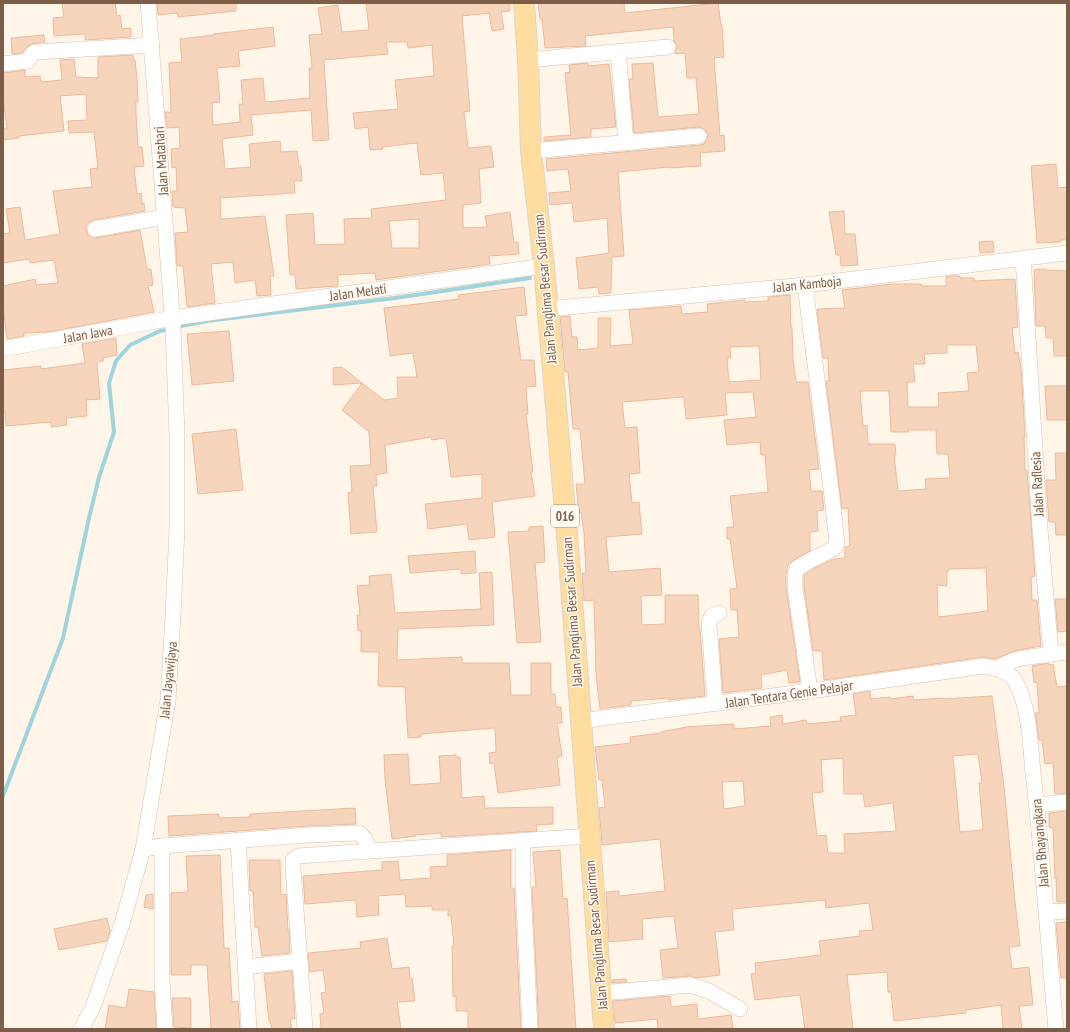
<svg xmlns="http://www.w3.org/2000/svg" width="1070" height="1032" viewBox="0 0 1070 1032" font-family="'PT Sans Narrow',sans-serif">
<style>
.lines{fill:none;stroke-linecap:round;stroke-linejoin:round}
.stream{stroke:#9fd4df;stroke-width:4}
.building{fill:#f7d5bd;stroke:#ecbb9c;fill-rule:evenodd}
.minor-casing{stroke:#d5c0af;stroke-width:16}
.major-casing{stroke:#ddd5cf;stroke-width:22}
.minor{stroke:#fff;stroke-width:15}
.major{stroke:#ffdca0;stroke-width:20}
.labels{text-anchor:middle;stroke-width:3;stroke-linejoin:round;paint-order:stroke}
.shield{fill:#fffaf2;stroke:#a48b7b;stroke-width:1}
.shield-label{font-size:13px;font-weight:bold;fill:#7d5c48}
.street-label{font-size:14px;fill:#7d5c48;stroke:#fffaf2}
</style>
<rect width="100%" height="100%" fill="#fff6e9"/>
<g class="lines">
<g class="stream">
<path d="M176,327L207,321L395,298L530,278"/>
<path d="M3,796L63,638L89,518L99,477L114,432L109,383L116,361L130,345L160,331L170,329"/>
</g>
</g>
<g class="building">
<path d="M62,3H115L117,16L120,15L122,29L131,28V37L85,40V34L54,36L53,18L64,17Z"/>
<path d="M157,3H236V11L178,17L177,13L158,15Z"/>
<path d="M374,3H510V11L501,12L504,29L492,31L489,13L462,16L470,111L464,112L468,148L491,146L494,167L479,169L481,203L463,205V228L487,227L485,216L510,212L514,243L518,242L519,254L489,256L490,264L376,280L375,273L338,275V286L296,289L295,275H290L286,215L313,213L315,245L345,244L344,219L372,218L371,209L446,200L443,173L421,175L417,143L382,147L383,149L370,150L368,127L355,129L353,113L398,109L395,80L434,76L432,45L408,48L407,42H386L388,54L324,60L329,140L313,141L311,110L251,115L253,135L222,139L225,169L251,167L249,144L280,141L281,152L297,151L299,166H301L302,181H294L295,193L220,198L221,219L265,216L274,276H270L271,295L257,296L255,280L235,283L233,262L211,264L215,303L187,307L183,266H177L175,233L188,232L185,208L173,207L172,191H177L176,167L172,168L171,149L180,148L179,127L167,128L165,112H171L169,63L182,62L180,39L214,35V34L273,27L275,46L238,51L240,66L217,68L220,102L212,103L213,125L240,122L239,104H243L241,80L263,78L265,102L310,98L309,68H312L309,35L322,34L318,8L338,5L342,32L369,30L366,4ZM419,219V248H392L389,221Z"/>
<path d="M538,3H624L625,13L718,3L721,25H722L724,57L714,58L720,136L724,135L725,151L700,153L701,166L669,168V167L618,172L624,256L612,257L611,293L599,294L598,287L579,289L576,258L609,253L607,218L574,222L572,203L550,205L549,193L571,191L568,169L547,171L546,159L700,145L704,144L707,139L708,135L706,131L702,128L699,127L634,133L629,79H633L632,64L653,63L658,117L699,114L696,78H687L685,53L675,54L677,47L674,41L673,27L585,36L586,46L545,48L542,19H540Z"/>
<path d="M44,35L45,42L32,44L28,46L22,53L12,54L11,38Z"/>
<path d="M133,55L134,60H135L137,78L138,102H136V113L138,147H142L144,166L134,167L137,194L141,193L142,204L144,203L145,211L93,220L89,222L86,226V230L88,235L92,238H96L140,230L147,269H151L153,285L148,286L154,312L49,332L24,333V336L7,339L3,306V286L35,279L36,285L58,283L54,260L30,263L29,259L3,263V234L10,233L6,209L20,207L25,240L60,234L53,191L92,187L90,169L98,168L94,132L69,133L68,121L87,120L86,94L60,96L64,131L19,136V138L3,140V128H7L3,98V73L25,70V77L40,76L41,82L62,80L60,60L74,59L76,77L98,78V57Z"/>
<path d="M588,63V66L609,64L616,127L591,129V137L544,141V137L571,135L565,73L570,72L569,65Z"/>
<path d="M1056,164L1058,188L1067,187V240H1061V242L1037,243L1031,166Z"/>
<path d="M844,211L845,234H855L858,265L841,266L840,255H836L829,212Z"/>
<path d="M993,241L994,252L980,253L979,242Z"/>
<path d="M1045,269L1046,270L1067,271V356H1054L1053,338H1046L1045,326H1036L1034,270Z"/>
<path d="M951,276H960V278H974V281L1015,279L1018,327L1012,328L1015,353L1018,352L1021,367L1025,437H1024L1025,470H1027L1035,576L1031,577L1032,600H1037L1041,646L1014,651L995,659L983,657L824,680L822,651H813L804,586V575L815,568L834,559L845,558V547L850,546L848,508L842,509L826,381H829L828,358H823L817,309L845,308L842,290L892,284H921V286H946V277ZM947,345H976L979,372L967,373L969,391L938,393L939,407H908L907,382H915L913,364H925L924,354L947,353ZM860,391H889L891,432H909L908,430H936L937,454H948L950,478L925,479L926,489L898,491L894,455H896L895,444H868L867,425L863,426ZM986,568L988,611L938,617L937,585L947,586V571H949V569Z"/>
<path d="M524,287L527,315L515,316L521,360H534L536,386L526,387L528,414H526L533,472H531L535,496L492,502L495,537L469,540L467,524L428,529L425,504L482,498V474L451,477L446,438L432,440L431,437L385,445L387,473L376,475L377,486H373L377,532L351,534L348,493L352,492L350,466L371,465L369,432L342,410L362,383L384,400L398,398L397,377H417L413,353L390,356L384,308L459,299L458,295Z"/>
<path d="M790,295L791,327H792L793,359L796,382H808L819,469L809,470L811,491H822L824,510L817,511L818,531L810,532V551L792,561L788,565L786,574V588L800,682L789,683L787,670L761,675L762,688L723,693L719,639L739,637L737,610H731L730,589L737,588L730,539H727V527H734L730,496L768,492L765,455H761L760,442L727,445L724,420L756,417L753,392L725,393L727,415L686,419L684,397L622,402L625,428L637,427L640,473L629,474L632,503L639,502L642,534L606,537L609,572L660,568L662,595L641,596L642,625L665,624V595H698L699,629H700L705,696L668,700V698L631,701V705L600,709L596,674L594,600L584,601L582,573H586L584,533L581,512L579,513L576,484H585L580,429H573L568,372H565L560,317L570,316L572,337H577L578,350L598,348V318H611L610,346L633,344L629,310L681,306L682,314L708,312L707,304L745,300V302L768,301V297ZM759,346L761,380L729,382L727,358H731L730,347Z"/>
<path d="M229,331L234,381L192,385L187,334Z"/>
<path d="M116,338L117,355L103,358V361L97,362L100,399L86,400L87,416L66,418L67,425L51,427V422L6,426L5,412L3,413V370L41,366V369L85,363L82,344Z"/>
<path d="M342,367L362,383L333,385V368Z"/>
<path d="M1045,386H1067V420H1047Z"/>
<path d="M236,429L243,490L198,494L192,434Z"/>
<path d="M1055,453H1067V535H1056L1055,522H1049L1046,480H1056Z"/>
<path d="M543,526L545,562L535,563L541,642L517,643L508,532L529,531V527Z"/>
<path d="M475,551L476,573L461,574V569L410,573L408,556Z"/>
<path d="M492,572L494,625L398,629L397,660L462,657V663H509L511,695H531V663H551V694H555L556,707H561L562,723H557L562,756L557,757L560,785L498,793L494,763L490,764L489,753L496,752L495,728L421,734V737L408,738L405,687L378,686L379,652H361V631H358L357,615H360L357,586L370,585L369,576L391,574L395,613L481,609L479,573Z"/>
<path d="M1055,599H1067V631L1058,632Z"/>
<path d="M1048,663L1049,665L1053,664L1057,687L1067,686V793L1055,794L1053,763L1045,764L1042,740H1039L1035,713H1039L1037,682L1034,683L1032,666Z"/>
<path d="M870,691L871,699L890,697V699L913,696L914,700L943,698V699L992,696L1004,786L1015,902L1020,946L1009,947L1012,969L1029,967L1033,1005L1019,1006L1022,1029H1003L1001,1005L966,1010V1013L894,1021L891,992H888L887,972L847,975L853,1029H805L800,995L755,1000L751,974L756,973L755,963L821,955L819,941L860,936L859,931L873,930L869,903L826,908L825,900L732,909L734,930L715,932L720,975L697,978L689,976L663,978L660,950L678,948L674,916L642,919L643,939L609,942L606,892L619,891V896L665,891L660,839L602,845L599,808L605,807L602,780H599L595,747L631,743L630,737L661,733V732L686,727L734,724V729L771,726L770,717L782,715L783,724L806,720L807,724L841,721L840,717L856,715L853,694ZM978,754L982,783H979L983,830L960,832L953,756ZM843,758L844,794H863L865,807L893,803L896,831L844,834L845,853H828L826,835L817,836L812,793L823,792L821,760ZM743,781L745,806L724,809L722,782Z"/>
<path d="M408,754L410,785L441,783L439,756L456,755V757H460L462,798L484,796L485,808L553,807V824L536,825L537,831L441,837V833L415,835L416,836L392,839L385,779L384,755Z"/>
<path d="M355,808L356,824L307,826L169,836L168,816L219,814V818L250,817V814Z"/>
<path d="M1067,811V902H1057L1056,878L1055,879L1053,828L1049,827V813Z"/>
<path d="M511,850V888H514L521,1029H468V1011H456V996L453,997L452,946H454L451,916H448V910H432V906L406,907L405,894L378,896L379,915L357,917L356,900L305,904L303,876L382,870V862L398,861L400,880L431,878L430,867L447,866V855Z"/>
<path d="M560,850L563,899L567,898L576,1029H539L532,887H536L533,852Z"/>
<path d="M220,855L224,948H229L232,1002L238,1001L240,1029H211L207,965H191V975H171V893L188,892L186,856Z"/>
<path d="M249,860H280L281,895L286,894L288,930H289L290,953L262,956L258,927H255L253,891H250Z"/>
<path d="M153,894V909L144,907L146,895Z"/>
<path d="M107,918L110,931L107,941L59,950L54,929Z"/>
<path d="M1067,922V978H1061L1056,923Z"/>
<path d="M387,938L392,969L409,967L410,978H412L415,1001L397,1002L401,1029H321L320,1014L324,1013L321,993L326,992L323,970L310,972L308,953L361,948L360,942Z"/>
<path d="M292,971L295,1019H290L292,1029H272L270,1021H269L264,974Z"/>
<path d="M626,979L627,982L612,983V980Z"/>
<path d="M129,989L154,992L156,1029H105L109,1005L126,1008Z"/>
<path d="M670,996L671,1007L697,1004L698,1019L731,1015L733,1028L658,1029L657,1019L615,1023L613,1001Z"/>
<path d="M172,998H191V1028L174,1027Z"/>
</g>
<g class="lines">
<defs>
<g id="minor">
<path d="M618,51L626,143"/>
<path d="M528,60L668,47"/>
<path d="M3,64L28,61L32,54L36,52L152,45"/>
<path d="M531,151L699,136"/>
<path d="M95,229L165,217"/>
<path d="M805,285L832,497L837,544L833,549L811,560L797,568L795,574V587L810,691"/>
<path d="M547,309L805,285L1067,253"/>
<path d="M3,349L173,318L544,266"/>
<path d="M1051,654L1067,652"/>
<path d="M998,668C1014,657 1032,657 1051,654L1040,529L1023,258"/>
<path d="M715,704L709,623L712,616L719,613"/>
<path d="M580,721L810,691L984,666C995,668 1009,670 1015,681C1030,708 1030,743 1033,773C1043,858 1048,944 1056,1029"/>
<path d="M1037,805L1067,802"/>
<path d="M238,840L249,1029"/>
<path d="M523,840V885L530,1029"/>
<path d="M162,846V979L165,1029"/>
<path d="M143,849L162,846L308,835L359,833L365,839L369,851"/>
<path d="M1046,912L1067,911"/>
<path d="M245,967L300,961"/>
<path d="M601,993L690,985L709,991L740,1009"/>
<path d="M81,1029L93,1007L122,924L143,849L168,700L173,615L177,529V436L173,326L148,3"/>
<path d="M305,1029L293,869V860L298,856L589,836"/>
</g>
<path id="major" d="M524,3L528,60L531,151L544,266L569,559L604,1029"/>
</defs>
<use href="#minor" class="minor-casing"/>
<use href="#major" class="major-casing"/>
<use href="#minor" class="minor"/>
<use href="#major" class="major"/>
</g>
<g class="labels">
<rect class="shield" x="551" y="505" width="28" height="22" rx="3"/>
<g class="shield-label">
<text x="565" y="521">016</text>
</g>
<g class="street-label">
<text transform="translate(161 161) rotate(-94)" y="5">Jalan Matahari</text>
<text transform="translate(807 284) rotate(-6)" y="5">Jalan Kamboja</text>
<text transform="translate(545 289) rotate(-95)" y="5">Jalan Panglima Besar Sudirman</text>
<text transform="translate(358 292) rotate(-8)" y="5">Jalan Melati</text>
<text transform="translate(88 334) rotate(-10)" y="5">Jalan Jawa</text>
<text transform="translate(1037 484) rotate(-93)" y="5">Jalan Raflesia</text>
<text transform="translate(572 612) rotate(-94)" y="5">Jalan Panglima Besar Sudirman</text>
<text transform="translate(168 680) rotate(-84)" y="5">Jalan Jayawijaya</text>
<text transform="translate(789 694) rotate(-8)" y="5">Jalan Tentara Genie Pelajar</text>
<text transform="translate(1040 843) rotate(-95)" y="5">Jalan Bhayangkara</text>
<text transform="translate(596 935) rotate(-95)" y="5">Jalan Panglima Besar Sudirman</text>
</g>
</g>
<rect width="1070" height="1032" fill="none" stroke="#7d5c48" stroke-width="8"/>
</svg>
